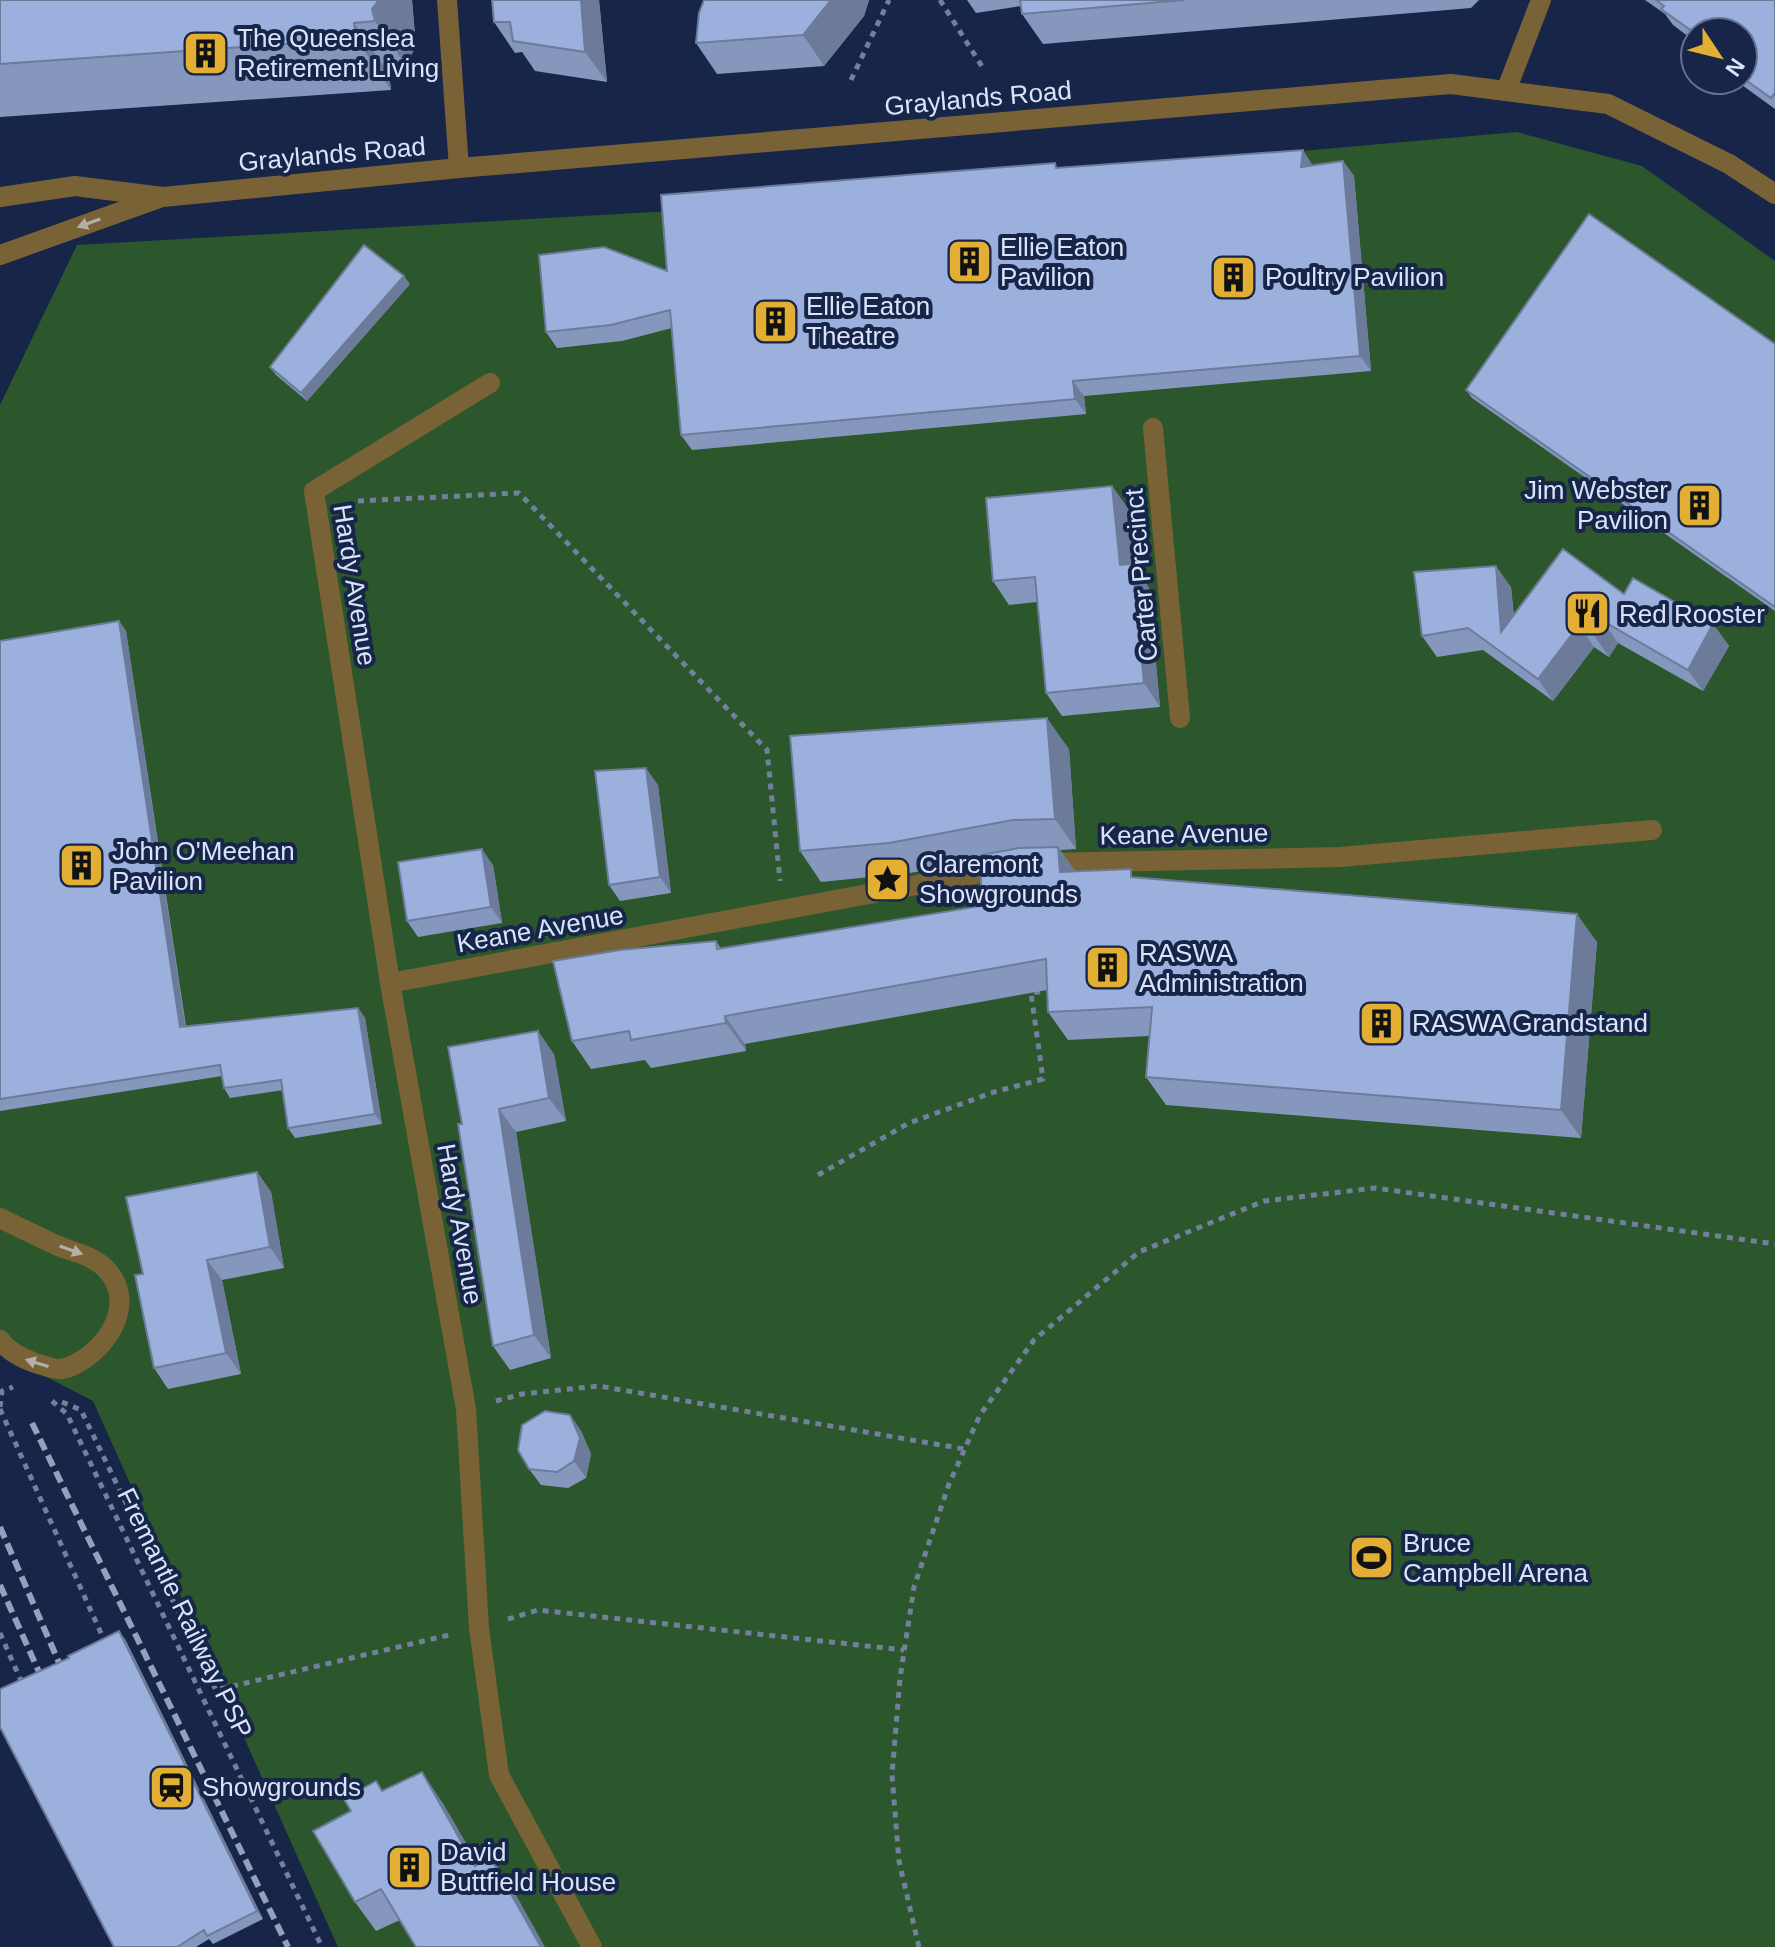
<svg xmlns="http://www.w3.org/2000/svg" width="1775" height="1947" viewBox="0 0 1775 1947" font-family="Helvetica,sans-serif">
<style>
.green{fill:#2c572c}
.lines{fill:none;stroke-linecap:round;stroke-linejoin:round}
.path{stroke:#72809d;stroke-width:5;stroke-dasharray:6 6;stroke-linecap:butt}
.service{stroke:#796336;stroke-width:20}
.minor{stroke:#796336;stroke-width:20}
.rail{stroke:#95a1bc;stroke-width:6;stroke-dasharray:12 6;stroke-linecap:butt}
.wall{fill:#8597bd}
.shaded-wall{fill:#6c7b9a}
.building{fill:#9bb0dc;stroke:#6c7b9a;stroke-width:2}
.oneway{fill:#b3b0ac}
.labels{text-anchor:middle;stroke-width:8;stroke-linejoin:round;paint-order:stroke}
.poi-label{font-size:26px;fill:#d9e4fb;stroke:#162548;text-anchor:start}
.street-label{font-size:26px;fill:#d9e4fb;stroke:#162548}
</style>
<rect width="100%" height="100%" fill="#162548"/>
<path class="green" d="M1517,132L1642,166L1775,261V1947H338L93,1401L0,1353V405L77,245L672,211L1061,172Z"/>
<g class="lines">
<g class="path">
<path d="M940,0L983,68"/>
<path d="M851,80L889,0"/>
<path d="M358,501L519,493L767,750L780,881"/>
<path d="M818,1175L909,1123L994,1092L1043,1079L1031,993L1052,990"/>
<path d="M52,1401L67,1414L322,1947"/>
<path d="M496,1401L522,1394L599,1386L964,1449"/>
<path d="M62,1402L81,1410L216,1690L449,1635"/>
<path d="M0,1407L2,1391L13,1387"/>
<path d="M0,1409L105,1642"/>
<path d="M508,1619L538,1610L904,1650"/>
<path d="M0,1633L22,1683"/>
<path d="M919,1947L899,1861L892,1775L900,1678L914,1587L949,1484L980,1415L1034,1340L1139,1252L1264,1201L1375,1188L1775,1244"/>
</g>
<g class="service">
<path d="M490,383L314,491L390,983L466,1409L479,1628L499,1775L592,1947"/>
<path d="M1153,428L1180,718"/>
<path d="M0,1218C18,1227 37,1236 56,1245C72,1252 92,1255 105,1268C134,1297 115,1336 87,1357C80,1362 69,1369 59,1369C52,1369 42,1365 35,1363C21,1358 9,1352 0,1340"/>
</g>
<g class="minor">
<path d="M447,0L459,168"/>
<path d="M1506,91L1541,0"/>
<path d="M0,197L75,186L163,197L459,168L1451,84L1608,104L1729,164L1775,194"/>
<path d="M0,255L159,198"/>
<path d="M1044,863L1340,857L1652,830"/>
<path d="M390,983L1008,868"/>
</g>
<g class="rail">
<path d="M32,1423L288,1947"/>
<path d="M0,1527L67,1681"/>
<path d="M0,1585L48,1692"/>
</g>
</g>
<g class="wall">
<path d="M0,0H412L416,47L408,60L410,71L389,74L391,90L0,117Z"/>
<path d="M492,0H599L607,82L535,71L522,52L515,53L494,22Z"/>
<path d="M704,0H869L864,16L824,66L717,74L696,43Z"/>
<path d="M967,0H1479L1471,8L1043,44L1022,14L1021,6L976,13Z"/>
<path d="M1645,0H1775V109L1735,80H1743V32H1695V48L1688,38L1689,37L1673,25L1665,14Z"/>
<path d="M1343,161L1354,176L1371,371L1084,396L1086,414L692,450L681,435L672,328L622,341L557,348L546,332L667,271Z"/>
<path d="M410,284L307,401L276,375L270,367Z"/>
<path d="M1775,344V611L1472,398L1466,390Z"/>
<path d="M1112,486L1129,510L1135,568L1149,588L1160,707L1062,716L1046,693L1037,602L1009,605L993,581Z"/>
<path d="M1511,587L1514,616L1624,594L1713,624L1729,646L1703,691L1618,643L1609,657L1594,647L1553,701L1483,650L1437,657L1422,636Z"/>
<path d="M119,621L126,631L186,1026L358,1008L365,1018L382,1124L295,1138L288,1128L283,1090L230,1098L224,1088L222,1076L0,1111V641Z"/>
<path d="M1069,749L1076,849L1060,850L1075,871L1136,878L1597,942L1581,1138L1166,1105L1146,1077L1149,1036L1068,1040L1048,1012L1047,990L745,1044L746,1051L651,1068L645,1060L591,1069L572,1041L716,941L721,949L981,906V860L910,873L821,882L800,851Z"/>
<path d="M658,785L671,893L620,901L609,885Z"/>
<path d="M493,865L502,923L418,937L407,921Z"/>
<path d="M554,1054L566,1121L516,1132L551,1358L510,1370L493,1346L462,1124Z"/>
<path d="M257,1172L271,1192L284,1268L222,1280L241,1374L168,1389L154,1368L143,1274Z"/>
<path d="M570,1415L581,1431L591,1454L586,1478L568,1488L541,1485L529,1469Z"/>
<path d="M125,1639L263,1919L213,1944L209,1939L196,1947H114Z"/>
<path d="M383,1791L442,1802L478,1864L490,1857L511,1886L400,1920L376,1931L355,1902L351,1811Z"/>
</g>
<g class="shaded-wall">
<path d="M379,0H412L416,47L408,60L410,71L375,21L372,9Z"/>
<path d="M581,0H599L607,82L585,52Z"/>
<path d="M831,0H869L864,16L824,66L803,35Z"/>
<path d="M354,23L389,74L391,90L356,39Z"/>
<path d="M1303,150L1313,166L1301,167Z"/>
<path d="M1343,161L1354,176L1371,371L1360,356Z"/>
<path d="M404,276L410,284L307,401L301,393Z"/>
<path d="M1073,381L1084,396L1086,414L1075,399Z"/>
<path d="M1112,486L1129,510L1135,568L1149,588L1160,707L1144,683L1120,565Z"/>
<path d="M1496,566L1511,587L1517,654L1501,632Z"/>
<path d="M119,621L126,631L187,1037L180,1027Z"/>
<path d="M1603,621L1618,643L1609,657L1594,635Z"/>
<path d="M1713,624L1729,646L1703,691L1688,670Z"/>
<path d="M1579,625L1594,647L1553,701L1538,679Z"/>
<path d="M1047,718L1069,749L1076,849L1055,819Z"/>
<path d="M646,768L658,785L671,893L660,877Z"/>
<path d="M1058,847L1078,875L1060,872Z"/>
<path d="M482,849L493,865L502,923L491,907Z"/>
<path d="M1577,914L1597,942L1581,1138L1561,1110Z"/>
<path d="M358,1008L365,1018L382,1124L375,1114Z"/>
<path d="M725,1016L745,1044L746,1051L726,1023Z"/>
<path d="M538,1031L554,1054L566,1121L549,1098Z"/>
<path d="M499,1109L516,1132L551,1358L534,1335Z"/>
<path d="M257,1172L271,1192L284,1268L270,1247Z"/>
<path d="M207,1260L222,1280L241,1374L226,1353Z"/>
<path d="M570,1415L581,1431L591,1454L586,1478L574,1461Z"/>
<path d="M119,1631L125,1639L263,1919L257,1911Z"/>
<path d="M422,1772L442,1802L496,1895L475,1866Z"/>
<path d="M490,1857L511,1886L545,1947H541Z"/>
</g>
<g class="building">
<path d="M0,0H379L372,9L375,21L354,23L356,39L0,64Z"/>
<path d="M492,0H581L585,52L513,41L510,22H494Z"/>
<path d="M704,0H831L803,35L696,43L699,13Z"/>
<path d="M1020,0H1184L1022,14Z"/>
<path d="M1656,0H1775V95L1774,94L1771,98L1743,78V32H1695V43L1688,38L1693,32L1661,9L1664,6Z"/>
<path d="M1303,150L1301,167L1343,161L1360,356L1073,381L1075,399L681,435L670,310L611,325L546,332L539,255L604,247L667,271L661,195L1055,163L1056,168Z"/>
<path d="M1589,214L1775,344V607L1466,390Z"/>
<path d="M364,245L404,276L301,393L270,367Z"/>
<path d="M1112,486L1120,565L1132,564L1144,683L1046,693L1035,577L993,581L986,498Z"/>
<path d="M1563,549L1624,594L1633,578L1713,624L1688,670L1603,621L1594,635L1579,625L1538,679L1468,628L1422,636L1414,572L1496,566L1501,632Z"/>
<path d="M119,621L180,1027L358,1008L375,1114L288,1128L281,1080L224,1088L220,1065L0,1099V641Z"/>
<path d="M1047,718L1055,819L1013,820L889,843L800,851L790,736Z"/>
<path d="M646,768L660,877L609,885L595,771Z"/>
<path d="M1058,847L1060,872L1131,869V877L1577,914L1561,1110L1146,1077L1152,1007L1048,1012L1046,959L725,1016L726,1023L631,1040L629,1031L572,1041L553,961L620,950L716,941L717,949L981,906V855L1019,848Z"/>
<path d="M482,849L491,907L407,921L398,862Z"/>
<path d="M538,1031L549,1098L499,1109L534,1335L493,1346L458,1124H462L448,1047Z"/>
<path d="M257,1172L270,1247L207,1260L226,1353L154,1368L135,1275L143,1274L126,1197Z"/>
<path d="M545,1411L570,1415L580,1438L574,1461L557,1472L529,1469L518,1450L522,1425Z"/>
<path d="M119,1631L257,1911L207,1936L204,1930L177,1947H114L0,1727V1689L69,1658L68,1656Z"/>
<path d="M422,1772L475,1866L490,1857L541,1947H416L381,1889L355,1902L313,1831L351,1811L344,1799L376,1781L382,1791Z"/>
</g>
<defs><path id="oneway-solid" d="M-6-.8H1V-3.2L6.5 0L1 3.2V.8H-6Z" transform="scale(2)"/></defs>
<g class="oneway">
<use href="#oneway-solid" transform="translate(89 223) rotate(160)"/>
<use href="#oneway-solid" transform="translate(71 1250) rotate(20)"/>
<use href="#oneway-solid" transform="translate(37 1363) rotate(-163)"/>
</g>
<defs>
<symbol id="building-square" viewBox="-11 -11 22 22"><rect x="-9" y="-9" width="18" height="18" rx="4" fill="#e3ae34" stroke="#162548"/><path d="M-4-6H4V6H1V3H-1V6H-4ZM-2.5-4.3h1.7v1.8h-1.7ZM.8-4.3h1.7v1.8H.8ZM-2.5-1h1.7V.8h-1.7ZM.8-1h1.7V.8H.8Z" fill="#111"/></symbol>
<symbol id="restaurant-square" viewBox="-11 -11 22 22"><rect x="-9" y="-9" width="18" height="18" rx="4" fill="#e3ae34" stroke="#162548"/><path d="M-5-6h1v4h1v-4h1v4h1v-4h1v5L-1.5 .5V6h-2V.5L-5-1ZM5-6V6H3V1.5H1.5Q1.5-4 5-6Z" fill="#111"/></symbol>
<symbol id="sight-square" viewBox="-11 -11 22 22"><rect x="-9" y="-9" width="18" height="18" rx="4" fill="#e3ae34" stroke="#162548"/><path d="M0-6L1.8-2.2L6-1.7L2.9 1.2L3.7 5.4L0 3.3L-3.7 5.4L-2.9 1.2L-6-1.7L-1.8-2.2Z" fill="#111"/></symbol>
<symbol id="stadium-square" viewBox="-11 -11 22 22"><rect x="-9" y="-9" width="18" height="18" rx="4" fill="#e3ae34" stroke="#162548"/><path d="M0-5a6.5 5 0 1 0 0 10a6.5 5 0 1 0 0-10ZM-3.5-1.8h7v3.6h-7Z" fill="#111"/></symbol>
<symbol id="station-square" viewBox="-11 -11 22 22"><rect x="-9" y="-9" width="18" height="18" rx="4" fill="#e3ae34" stroke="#162548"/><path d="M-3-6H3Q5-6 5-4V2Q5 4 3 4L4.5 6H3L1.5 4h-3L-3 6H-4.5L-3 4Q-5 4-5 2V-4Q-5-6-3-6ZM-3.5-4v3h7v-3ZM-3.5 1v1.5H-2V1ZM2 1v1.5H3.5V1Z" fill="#111"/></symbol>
</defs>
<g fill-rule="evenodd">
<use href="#building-square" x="180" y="28" width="51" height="51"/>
<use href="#building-square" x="944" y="236" width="51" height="51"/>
<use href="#building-square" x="1208" y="252" width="51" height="51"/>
<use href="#building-square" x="750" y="296" width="51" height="51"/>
<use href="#building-square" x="1674" y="480" width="51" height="51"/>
<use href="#restaurant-square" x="1562" y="588" width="51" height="51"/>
<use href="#building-square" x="56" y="840" width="51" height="51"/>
<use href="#sight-square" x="862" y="854" width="51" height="51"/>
<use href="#building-square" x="1082" y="942" width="51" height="51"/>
<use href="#building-square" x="1356" y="998" width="51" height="51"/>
<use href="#stadium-square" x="1346" y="1532" width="51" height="51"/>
<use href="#station-square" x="146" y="1762" width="51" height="51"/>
<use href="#building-square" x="384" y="1842" width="51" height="51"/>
</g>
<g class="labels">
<g class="poi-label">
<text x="237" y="47">The Queenslea<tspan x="237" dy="30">Retirement Living</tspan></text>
<text x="1000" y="256">Ellie Eaton<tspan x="1000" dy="30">Pavilion</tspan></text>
<text x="1265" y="286">Poultry Pavilion</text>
<text x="806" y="315">Ellie Eaton<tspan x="806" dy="30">Theatre</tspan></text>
<text x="1668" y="499" text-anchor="end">Jim Webster<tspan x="1668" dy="30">Pavilion</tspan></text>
<text x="1619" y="623">Red Rooster</text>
<text x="112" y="860">John O'Meehan<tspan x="112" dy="30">Pavilion</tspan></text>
<text x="919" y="873">Claremont<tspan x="919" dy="30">Showgrounds</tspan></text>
<text x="1139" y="962">RASWA<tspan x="1139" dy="30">Administration</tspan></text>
<text x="1412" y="1032">RASWA Grandstand</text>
<text x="1403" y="1552">Bruce<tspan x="1403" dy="30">Campbell Arena</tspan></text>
<text x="202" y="1796">Showgrounds</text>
<text x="440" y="1861">David<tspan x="440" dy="30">Buttfield House</tspan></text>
</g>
<g class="street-label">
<text transform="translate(978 98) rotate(-5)" y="9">Graylands Road</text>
<text transform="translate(332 154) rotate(-5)" y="9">Graylands Road</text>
<text transform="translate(1141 575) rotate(-95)" y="9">Carter Precinct</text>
<text transform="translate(355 585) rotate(81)" y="9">Hardy Avenue</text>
<text transform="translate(1184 834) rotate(-1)" y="9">Keane Avenue</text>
<text transform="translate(540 929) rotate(-10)" y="9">Keane Avenue</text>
<text transform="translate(460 1224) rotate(80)" y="9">Hardy Avenue</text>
<text transform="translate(185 1613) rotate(64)" y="9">Fremantle Railway PSP</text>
</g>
</g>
<g transform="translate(1719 56) rotate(125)"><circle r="38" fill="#162548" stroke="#647190" stroke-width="2"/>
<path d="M0-6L14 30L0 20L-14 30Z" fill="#e3ae34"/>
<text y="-12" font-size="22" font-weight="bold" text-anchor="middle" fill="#d9e4fb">N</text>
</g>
</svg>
